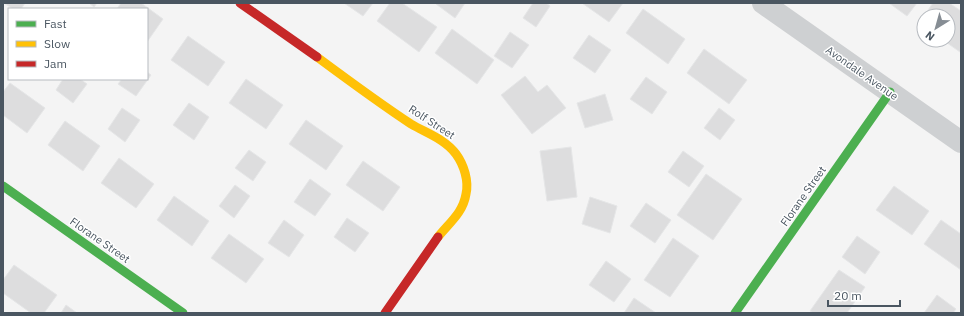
<svg xmlns="http://www.w3.org/2000/svg" width="964" height="316" viewBox="0 0 964 316" font-family="'IBM Plex Sans',sans-serif">
<style>
.building{fill:#ddddde;stroke:#e5e6e7}
.lines{fill:none;stroke-linecap:round;stroke-linejoin:round}
.street{stroke:#ced0d2;stroke-width:22}
.fast{stroke:#4caf50;stroke-width:9}
.slow{stroke:#ffc107;stroke-width:9}
.jam{stroke:#c62828;stroke-width:9}
.labels{text-anchor:middle;stroke-width:3;stroke-linejoin:round;paint-order:stroke}
.street-label{font-size:11px;fill:#4a5661;stroke:#fff}
</style>
<rect width="100%" height="100%" fill="#f4f4f4"/>
<g class="building">
<path d="M4,3H25L21,9H13Z"/>
<path d="M89,3H97L94,7Z"/>
<path d="M121,3H141L163,19L147,42V9H117Z"/>
<path d="M344,3H373L363,16Z"/>
<path d="M390,3H402L437,27L419,52L377,21Z"/>
<path d="M437,3H465L455,18L436,4Z"/>
<path d="M533,3H546L550,6L536,27L523,18Z"/>
<path d="M582,3H623L609,22Z"/>
<path d="M889,3H917L907,16Z"/>
<path d="M933,3H949L961,11V50L960,52L943,40H948V16H924V27L919,23Z"/>
<path d="M643,9L685,39L668,64L626,33Z"/>
<path d="M452,29L494,60L477,84L435,53Z"/>
<path d="M510,32L529,45L512,68L494,56Z"/>
<path d="M589,35L611,50L595,73L573,58Z"/>
<path d="M188,36L225,62L208,86L171,60Z"/>
<path d="M704,49L747,80L729,104L687,73Z"/>
<path d="M147,72L151,75L136,96L118,84L122,79H147Z"/>
<path d="M525,76L538,92L547,85L566,108L532,134L501,95Z"/>
<path d="M646,77L667,92L652,114L630,99Z"/>
<path d="M63,79H80L87,84L73,103L56,90Z"/>
<path d="M246,79L283,105L266,129L229,103Z"/>
<path d="M10,83L45,108L27,133L3,115V92Z"/>
<path d="M605,94L613,120L585,128L577,103Z"/>
<path d="M189,103L209,117L194,140L173,125Z"/>
<path d="M122,108L140,120L125,142L108,129Z"/>
<path d="M719,108L735,120L720,140L704,128Z"/>
<path d="M306,120L343,146L326,170L289,144Z"/>
<path d="M65,121L100,146L83,171L48,145Z"/>
<path d="M571,147L577,197L547,201L540,151Z"/>
<path d="M249,150L266,162L253,181L235,168Z"/>
<path d="M683,151L704,166L689,187L668,172Z"/>
<path d="M119,158L154,184L136,208L101,183Z"/>
<path d="M363,161L400,187L383,211L346,185Z"/>
<path d="M706,174L742,199L713,240L677,215Z"/>
<path d="M310,179L331,194L315,216L294,202Z"/>
<path d="M235,185L250,196L234,218L219,206Z"/>
<path d="M894,186L929,211L912,235L876,210Z"/>
<path d="M174,196L209,221L192,246L157,220Z"/>
<path d="M590,197L617,206L610,233L582,224Z"/>
<path d="M646,203L671,220L655,243L630,226Z"/>
<path d="M347,218L369,233L355,252L334,237Z"/>
<path d="M284,220L304,235L289,257L268,243Z"/>
<path d="M941,220L961,234V270L924,244Z"/>
<path d="M229,234L264,259L246,283L211,258Z"/>
<path d="M857,236L880,252L865,274L842,257Z"/>
<path d="M673,238L699,256L670,297L644,280Z"/>
<path d="M606,261L631,279L614,302L589,285Z"/>
<path d="M14,265L57,295L44,313H31L3,293V280Z"/>
<path d="M839,270L865,287L847,313H813L810,311Z"/>
<path d="M937,295L956,309L953,313H924Z"/>
<path d="M634,298L656,313H624Z"/>
<path d="M66,305L77,313H61Z"/>
</g>
<g class="lines">
<path class="street" d="M763,3L961,142"/>
<g class="fast">
<path d="M3,186L183,313"/>
<path d="M735,313L890,92"/>
</g>
<path class="slow" d="M317,57C348,80 379,103 411,124C426,133 445,139 456,154C464,165 469,181 466,194C463,213 449,223 438,237"/>
<g class="jam">
<path d="M240,3L317,57"/>
<path d="M385,313L438,237"/>
</g>
</g>
<g class="labels">
<g class="street-label">
<text transform="translate(862 73) rotate(35)" y="4">Avondale Avenue</text>
<text transform="translate(432 122) rotate(33)" y="4">Rolf Street</text>
<text transform="translate(803 196) rotate(-55)" y="4">Florane Street</text>
<text transform="translate(100 240) rotate(35)" y="4">Florane Street</text>
</g>
</g>
<rect width="964" height="316" fill="none" stroke="#4a5661" stroke-width="8"/>
<rect x="8" y="8" width="140" height="72" fill="#ffffff" stroke="#b7bbc0"/>
<rect x="16" y="21" width="20" height="6" fill="#4caf50" stroke="#b7bbc0"/>
<text x="44" y="28" font-size="12" fill="#4a5661">Fast</text>
<rect x="16" y="41" width="20" height="6" fill="#ffc107" stroke="#b7bbc0"/>
<text x="44" y="48" font-size="12" fill="#4a5661">Slow</text>
<rect x="16" y="61" width="20" height="6" fill="#c62828" stroke="#b7bbc0"/>
<text x="44" y="68" font-size="12" fill="#4a5661">Jam</text>
<g transform="translate(936 28) rotate(217)"><circle r="19" fill="#ffffff" stroke="#b7bbc0"/>
<path d="M0-3L7 15L0 10L-7 15Z" fill="#868d94"/>
<text y="-6" font-size="11" font-weight="bold" text-anchor="middle" fill="#4a5661">N</text>
</g>
<path d="M828 300v6h72v-6" fill="none" stroke="#4a5661" stroke-width="2"/>
<text x="834" y="300" font-size="12" fill="#4a5661" stroke="#ffffff" stroke-width="3" paint-order="stroke">20 m</text>
</svg>
